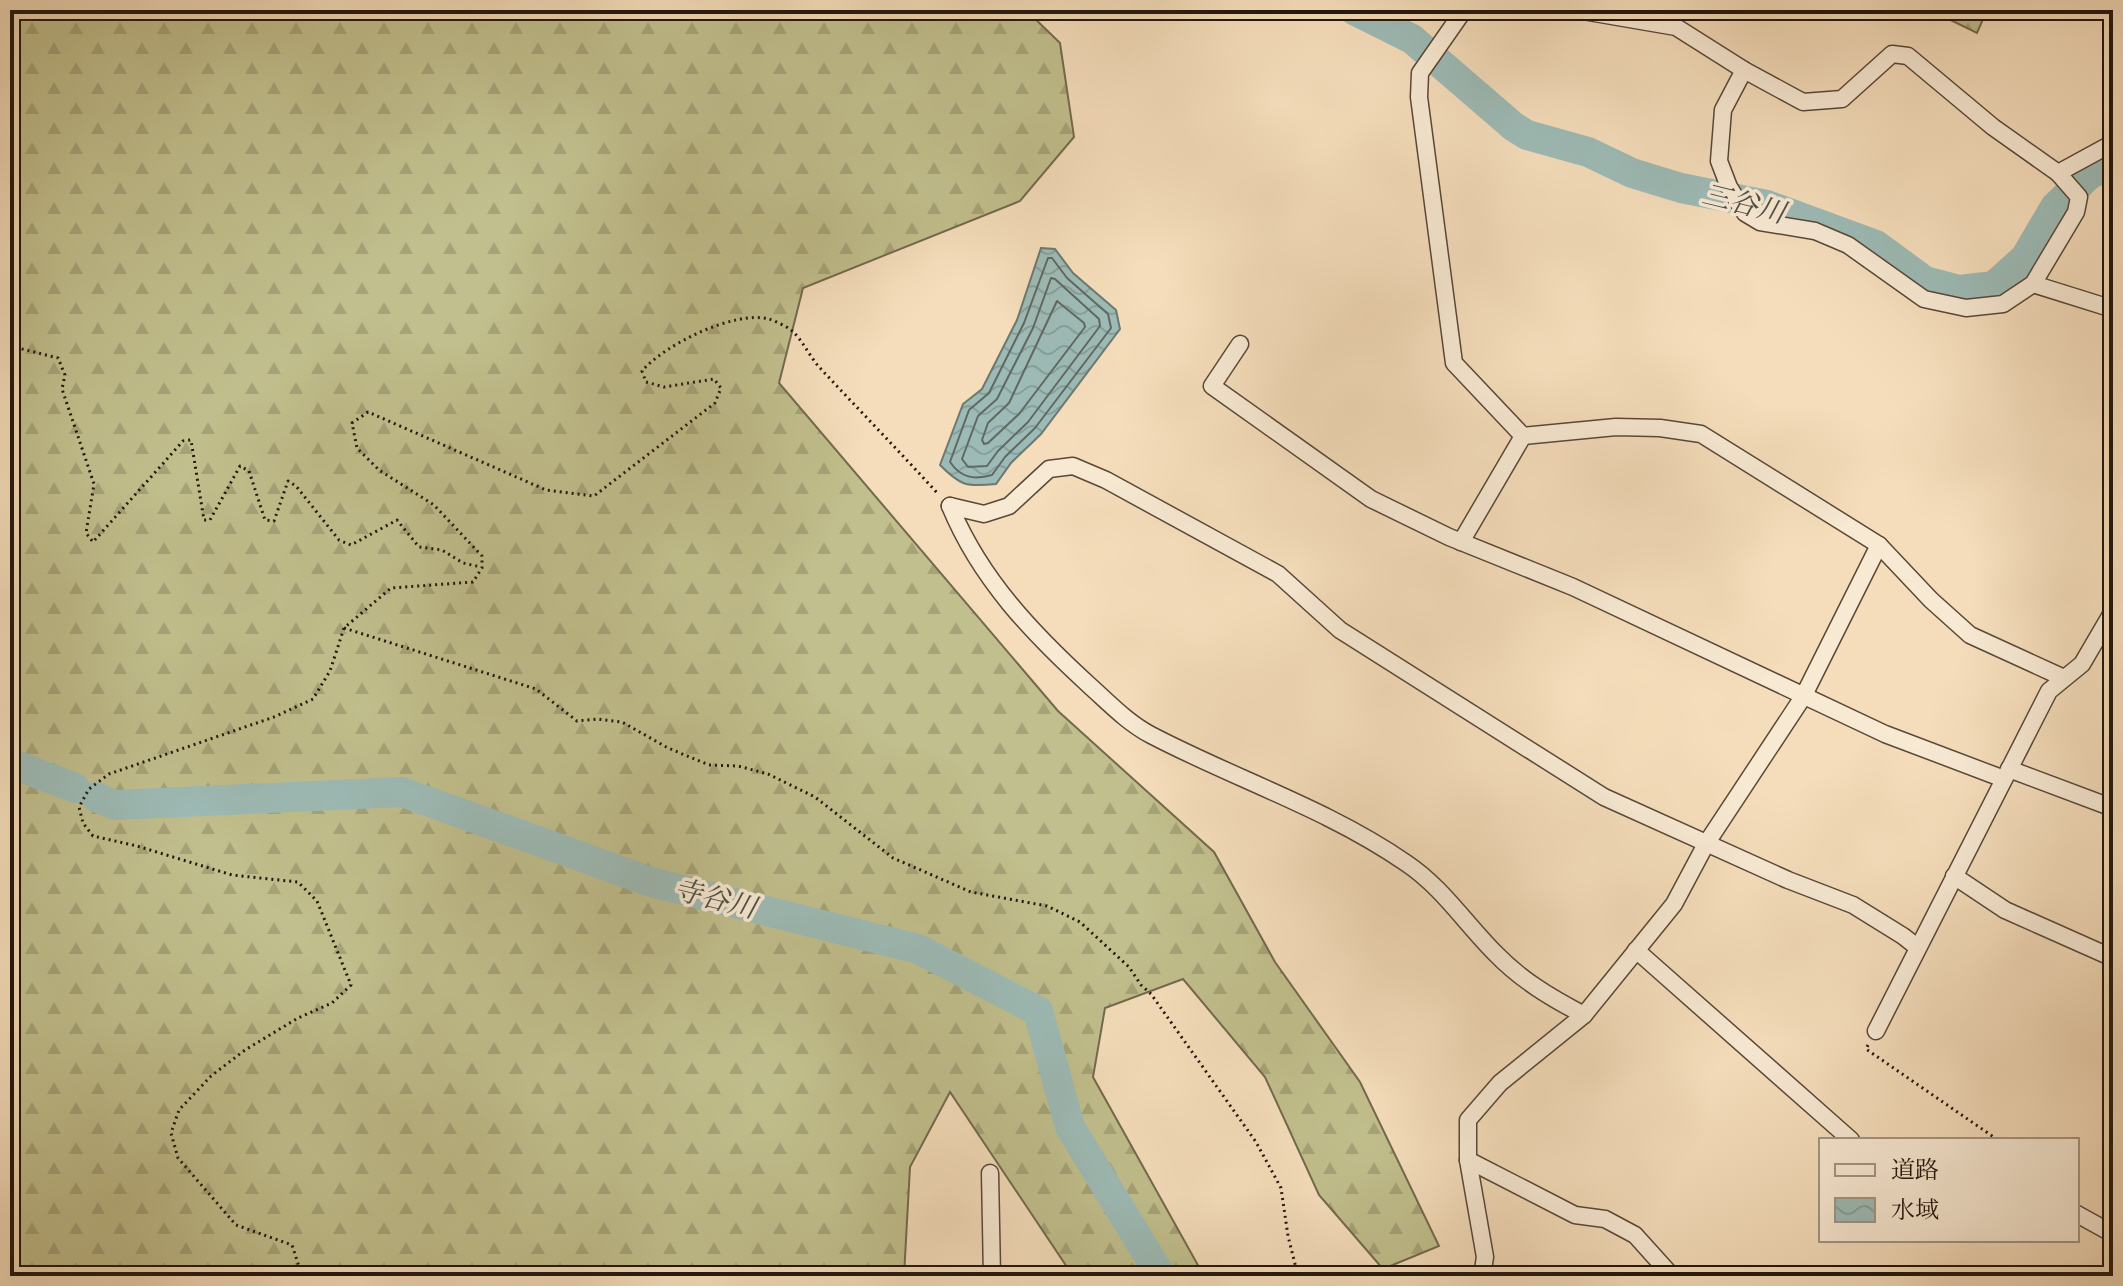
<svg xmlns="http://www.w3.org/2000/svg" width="2123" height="1286" viewBox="0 0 2123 1286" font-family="'Libre Bodoni','Noto Serif JP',serif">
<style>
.forest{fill:url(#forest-firs);stroke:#726a4d;stroke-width:2}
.water{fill:url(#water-waves);stroke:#6c7972;stroke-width:2}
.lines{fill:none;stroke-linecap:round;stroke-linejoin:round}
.shore{stroke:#606862;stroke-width:2}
.river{stroke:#9dbbb6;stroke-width:30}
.street-casing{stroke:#584838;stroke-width:19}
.path{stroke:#23160d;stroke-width:3;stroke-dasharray:2 4;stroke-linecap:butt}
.street{stroke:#f8e9d3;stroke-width:16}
.labels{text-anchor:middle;stroke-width:7;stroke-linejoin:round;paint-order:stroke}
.water-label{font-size:28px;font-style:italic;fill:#4e5048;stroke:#f8e9d3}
</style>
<defs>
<pattern id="forest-firs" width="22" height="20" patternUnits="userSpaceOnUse" patternTransform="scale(2)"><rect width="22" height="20" fill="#c1bf8d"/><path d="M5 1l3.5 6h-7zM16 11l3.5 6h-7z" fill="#a6a378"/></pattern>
<pattern id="water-waves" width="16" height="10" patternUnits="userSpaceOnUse" patternTransform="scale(2)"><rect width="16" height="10" fill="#9dbbb6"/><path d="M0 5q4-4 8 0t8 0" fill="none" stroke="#87a09b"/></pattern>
</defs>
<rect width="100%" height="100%" fill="#f5ddbb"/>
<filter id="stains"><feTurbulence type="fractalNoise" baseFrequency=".0025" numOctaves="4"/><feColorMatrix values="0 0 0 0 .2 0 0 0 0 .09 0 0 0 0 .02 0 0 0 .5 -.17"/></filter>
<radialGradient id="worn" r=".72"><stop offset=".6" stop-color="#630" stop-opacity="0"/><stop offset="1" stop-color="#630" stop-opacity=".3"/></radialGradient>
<g class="forest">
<path d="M10,10H1026L1060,43L1074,137L1020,201L803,288L779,383L1058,711L1214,852L1275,962L1360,1082L1439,1246L1383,1269L1319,1195L1265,1077L1183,979L1105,1008L1093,1077L1204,1276H1073L950,1092L910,1167L904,1276H10Z"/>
<path d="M1930,10H1987L1977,33Z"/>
</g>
<path class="water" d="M1041,248L1055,249L1073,273L1116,310L1120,329L1041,434L1011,463L996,484C966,487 961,486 940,465L963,404L982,389L1017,320Z"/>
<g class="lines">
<g class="shore">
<path d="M1048,258H1052L1067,278L1108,314L1111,328L1035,428L1005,457L992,475C974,480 961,478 950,462L969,410L989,393L1024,323Z"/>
<path d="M1051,278L1055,279L1099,319L1100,326L1028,422L998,451L987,466L968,467L962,459L978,416L997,399L1033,328Z"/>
<path d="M1057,301L1084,323L1085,327L1019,414L988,443L984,444L982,440L988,423L1009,403Z"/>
</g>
<g class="river">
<path d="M1354,10L1412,39L1514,127L1527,135L1588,152L1632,173L1681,188L1767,205L1876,245L1925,281L1959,290L1994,286L2025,258L2055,207L2091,173L2113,167"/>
<path d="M10,763L75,788"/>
<path d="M96,797L115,805L402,792L651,882L918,949L1038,1011L1070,1127L1161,1276"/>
</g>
<defs>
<g id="street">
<path d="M1464,10L1420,73L1419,97L1454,363L1523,436L1616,427L1660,428L1701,434L1879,545L1931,600L1970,635L2064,678"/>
<path d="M1577,10L1676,27L1744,70L1803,102L1842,99L1892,54L1908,56L1993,127L2058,173L2113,143"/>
<path d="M1744,70L1723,110L1719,161L1729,187L1745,213L1760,222L1815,231L1848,245L1924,299L1966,308L2003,304L2033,284L2076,212L2079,197L2058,173"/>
<path d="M2033,284L2113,309"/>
<path d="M1240,344L1212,386L1371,499L1449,537L1573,587L1885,734L2004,779"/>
<path d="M950,506L984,514L1009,506L1049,469L1073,466L1106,480L1278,574L1340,630L1604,797L1788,880L1853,905L1903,936L1917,947"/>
<path d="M950,506C980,579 1033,634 1090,686C1110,704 1128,723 1151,735C1235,779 1328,809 1406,863C1442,887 1465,923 1495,953C1521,980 1551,998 1584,1015"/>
<path d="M1461,542L1523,436"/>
<path d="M2009,769L2113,808"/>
<path d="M1954,876L2005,910L2113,958"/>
<path d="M1636,950L1851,1140"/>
<path d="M1876,1031L2049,691L2082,664L2113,611"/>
<path d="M1468,1160L1575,1215L1605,1219L1635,1235L1672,1276"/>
<path d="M990,1173L992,1276"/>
<path d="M2077,1214L2113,1234"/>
<path d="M1482,1276L1485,1257L1468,1160V1120L1500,1083L1584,1015L1674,904L1706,844L1803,697L1879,545"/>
</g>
</defs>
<use href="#street" class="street-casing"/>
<g class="path">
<path d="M10,346L58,358L65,375L62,389L94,484L86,533L93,542L183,441L191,440L204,520H210L240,466L249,471L265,520L274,521L288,481L296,486L339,540L351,545L397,520L419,547L442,550L463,563L481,567"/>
<path d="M344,628L536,689L577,721L598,719L622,722L668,748L709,765L738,766L768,774L815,797L893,858L971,892L1047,906L1080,922L1129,967L1141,985L1151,994L1256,1142L1281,1188L1288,1236L1298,1276"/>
<path d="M1868,1045L1866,1049L1998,1140"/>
<path d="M302,1276L292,1245L236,1225L178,1158L171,1133L179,1110L211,1076L245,1050L298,1018L332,1003L351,985L317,901L298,882L232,875L137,846L93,836L83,823L79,807L89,789L109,774L274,717L313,699L330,671L344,628L391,588L473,582L482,568V556L434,505L379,470L357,448L352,423L368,412L546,490L594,496L715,403L721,388L714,379L664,387L646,382L642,371C664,345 734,310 769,319C775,321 786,326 791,330C803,340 810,358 821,369C860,411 900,452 939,495"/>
</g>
<use href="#street" class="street"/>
</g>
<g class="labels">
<g class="water-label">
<text transform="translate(1744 203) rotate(14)" y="10">三谷川</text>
<text transform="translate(715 898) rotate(14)" y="10">寺谷川</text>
</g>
</g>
<rect width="2123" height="1286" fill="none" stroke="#f5ddbb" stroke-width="40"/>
<rect x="12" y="12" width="2099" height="1262" fill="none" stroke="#23160d" stroke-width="4"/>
<rect x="20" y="20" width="2083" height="1246" fill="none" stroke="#23160d" stroke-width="2"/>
<rect x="1819" y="1138" width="260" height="104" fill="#f8e9d3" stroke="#a39584" stroke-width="2"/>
<rect x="1835" y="1164" width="40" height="12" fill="#f8e9d3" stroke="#a39584" stroke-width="2"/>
<text x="1891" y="1178" font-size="24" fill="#23160d">道路</text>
<rect x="1835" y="1198" width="40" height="24" fill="url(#water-waves)" stroke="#a39584" stroke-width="2"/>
<text x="1891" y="1218" font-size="24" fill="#23160d">水域</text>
<rect width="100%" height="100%" filter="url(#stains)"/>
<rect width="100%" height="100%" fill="url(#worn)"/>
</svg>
